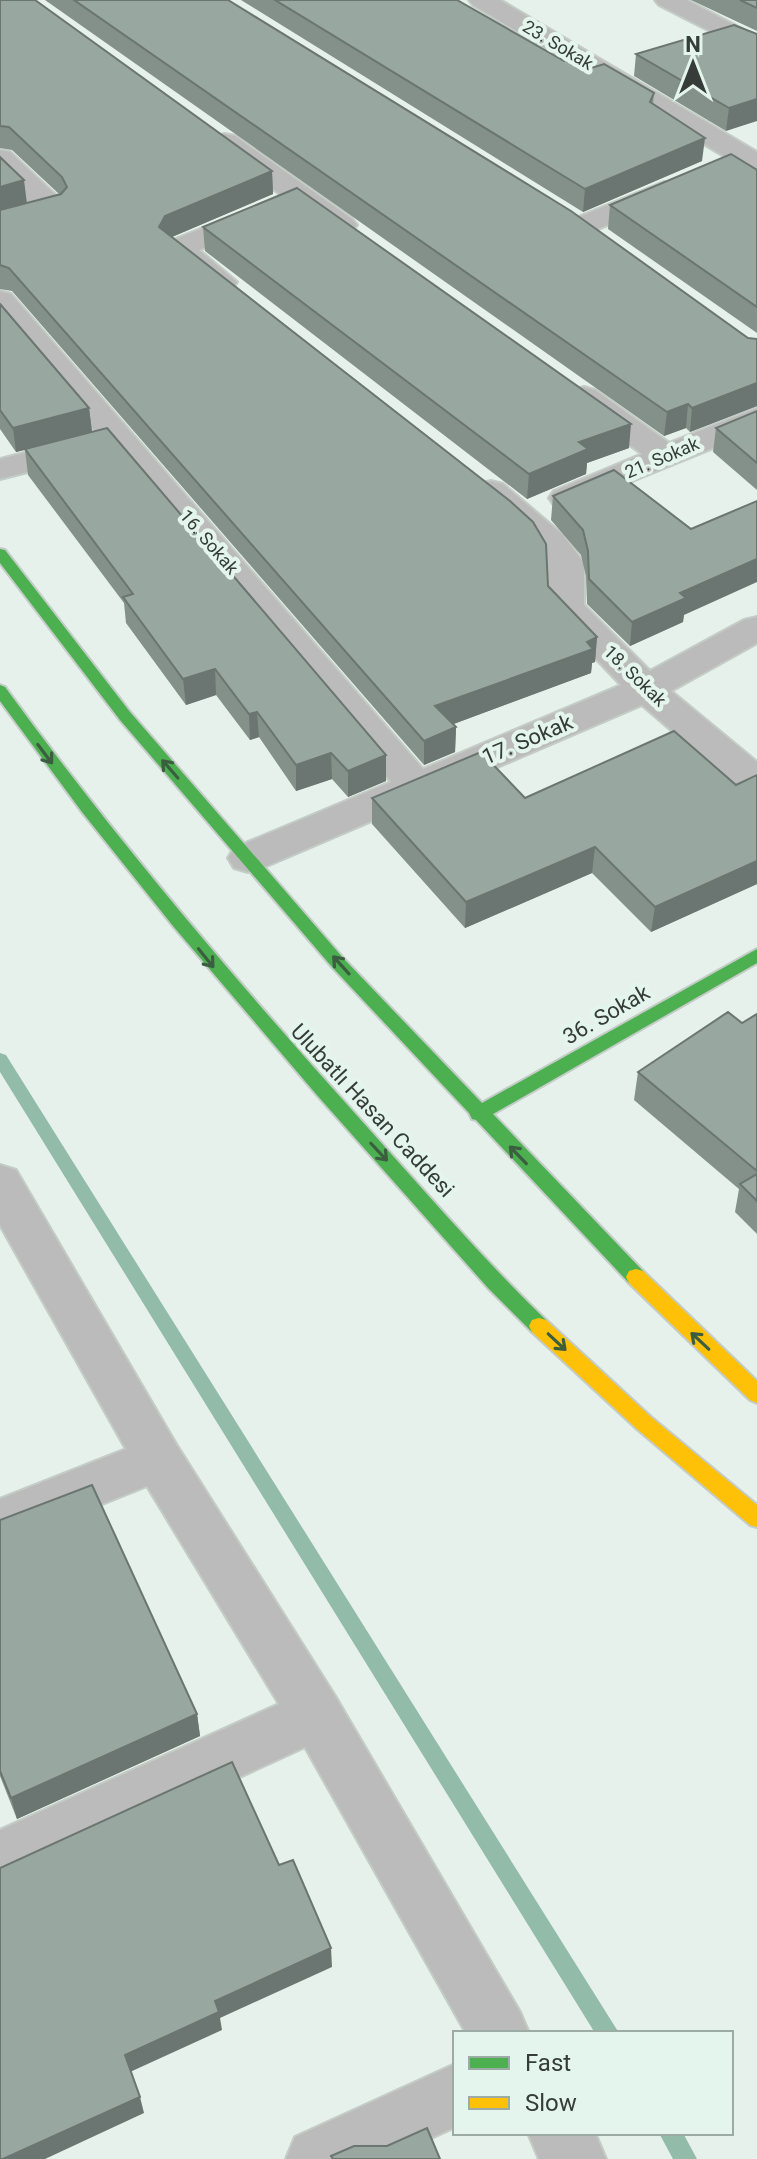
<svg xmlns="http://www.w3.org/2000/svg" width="757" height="2159" viewBox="0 0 757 2159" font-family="Roboto,sans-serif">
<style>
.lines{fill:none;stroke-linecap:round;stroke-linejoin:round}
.stream{fill:#92bbaa;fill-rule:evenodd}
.street-casing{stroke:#c4ccc8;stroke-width:4}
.fast-casing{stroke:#c4ccc8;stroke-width:4}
.slow-casing{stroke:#c4ccc8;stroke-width:4}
.street{fill:#bcbbbb;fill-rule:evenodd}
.fast{fill:#4caf50;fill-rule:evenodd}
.slow{fill:#ffc107;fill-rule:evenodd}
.wall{fill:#84908a}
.shaded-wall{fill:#6b7571}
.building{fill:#99a7a1;stroke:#6b7571;stroke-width:2}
.oneway{stroke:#3c5e40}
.labels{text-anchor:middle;stroke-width:8;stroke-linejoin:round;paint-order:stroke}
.far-street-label{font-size:18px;fill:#353c39;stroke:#e3f5ed}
.street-label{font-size:22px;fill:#353c39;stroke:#e3f5ed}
</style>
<rect width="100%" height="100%" fill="#e7f1ec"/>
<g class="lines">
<g class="stream">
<path d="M0,1053L6,1055L619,2033H595L0,1072Z"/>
<path d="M659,2133H683L697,2159H673Z"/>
</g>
<defs>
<g id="street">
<path d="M469,0H500L757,152V172L747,170L473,5Z"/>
<path d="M655,0H687L757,37V55L659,5Z"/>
<path d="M225,134L235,136L352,219L357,225L352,231L342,234L332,231L215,148L211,142L215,136Z"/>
<path d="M0,150L10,152L63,202L67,208L63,214C37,221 17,190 0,173Z"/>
<path d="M664,182L674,185L678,191L674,197L591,232L581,235L571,232L566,226L571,220Z"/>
<path d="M260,205L270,208L275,214L270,220L199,250L237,282L233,288C209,294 176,267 163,248L168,242Z"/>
<path d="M0,291L11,294L423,769L621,685L548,608V563L539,549L474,491L479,484L491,481L503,484L563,535L584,563V605L650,671L744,620L757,617V643L671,691L757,762V796L743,792L642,705L262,868L248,872L234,868L228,858L234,848L391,782L0,319Z"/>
<path d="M584,387L595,390L669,443L757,408V430L566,508L554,505L549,498L554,491L642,454L573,404L568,397L573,390Z"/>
<path d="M83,438L95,441L100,448L95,455L0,479V459Z"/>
<path d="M0,1165L16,1170L176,1444L335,1696L520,2012L529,2033H466L305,1747L0,1887V1830L279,1704L147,1486L0,1545V1499L126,1449L0,1225Z"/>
<path d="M455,2064V2127L386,2159H286L295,2137Z"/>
<path d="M528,2133H595L606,2159H539Z"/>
</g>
<g id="fast">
<path d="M0,549L5,550L130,712L344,959L482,1103L757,949V963L493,1114L643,1271L646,1277L643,1283L636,1285L629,1283L476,1120L472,1119L469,1113L332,967L120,720L0,563Z"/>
<path d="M0,685L5,687C115,838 235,980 360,1119C421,1187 481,1257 546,1320L549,1326L546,1332L539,1334L532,1332L488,1288L316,1094L173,926L82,812L0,701Z"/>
</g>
<g id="slow">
<path d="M636,1269L643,1271L757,1381V1403L750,1400L629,1283L626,1277L629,1271Z"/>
<path d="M539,1318L546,1320L651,1417L757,1505V1527L750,1525L637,1429L532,1332L529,1326L532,1320Z"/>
</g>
</defs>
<use href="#street" class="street-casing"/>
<use href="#fast" class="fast-casing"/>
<use href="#slow" class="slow-casing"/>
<use href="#street" class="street"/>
<use href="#fast" class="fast"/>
<use href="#slow" class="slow"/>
</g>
<g class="wall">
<path d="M0,0L272,171L273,194L172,237L548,586L597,637L595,662L592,663L591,673L453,724L456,727L455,752L424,765L12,291L0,289V157L27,203L59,194L12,150L0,148Z"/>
<path d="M45,0H228L748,338L757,339V406L690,432L686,428L664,436Z"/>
<path d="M241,0H457L564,61L654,93L653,104L702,161L583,212Z"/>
<path d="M691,0H757V31Z"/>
<path d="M757,35L726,131L634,76L636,54Z"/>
<path d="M757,170V333L608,229L610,205Z"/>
<path d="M203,227L629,448L587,463L586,474L527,499L205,251Z"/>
<path d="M0,304L89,408L92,432L386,755V781L348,797L332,779L296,791L259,737L250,740L216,695L186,705L126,623L124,603L28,475L25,450L16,452L0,429Z"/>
<path d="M757,411V490L713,452L716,428Z"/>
<path d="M553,496L691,529L683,622L630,646L587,604L586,576L581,555L551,520Z"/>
<path d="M757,775V884L651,932L592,873L465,928L372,824V798H525L736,785Z"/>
<path d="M757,1014V1234L735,1212L739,1189L634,1100L638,1072L742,1023Z"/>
<path d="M0,1520L197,1714L200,1736L17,1819L0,1776Z"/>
</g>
<g class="shaded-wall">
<path d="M757,99V121L726,131L729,108Z"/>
<path d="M705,138L702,161L583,212L585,189Z"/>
<path d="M272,171L273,194L167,239L159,227L165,216Z"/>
<path d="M24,180L27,204L0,211V187Z"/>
<path d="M757,383V406L690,432L692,408Z"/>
<path d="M688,404L686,428L664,436L667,412Z"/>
<path d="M89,408L92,432L16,452L13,428Z"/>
<path d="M631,424L629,448L587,463L586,474L527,499L529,474L579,442Z"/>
<path d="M757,559V582L684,615L683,622L630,646L632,622L680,593Z"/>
<path d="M597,637L595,662L592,663L591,673L435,731V706Z"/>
<path d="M215,669L216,695L186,705L183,679Z"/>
<path d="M257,712L259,737L250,740L249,714Z"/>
<path d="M456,727L455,752L424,765V741Z"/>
<path d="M331,753L332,779L296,791V765Z"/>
<path d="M386,755V781L348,797V771Z"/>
<path d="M595,847L592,873L465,928L466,902Z"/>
<path d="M757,861V884L651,932L655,907Z"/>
<path d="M197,1714L200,1736L17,1819L11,1798Z"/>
<path d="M331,1948L332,1967L220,2018L222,2030L130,2072L125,2055L215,2001Z"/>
<path d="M140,2097L144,2113L45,2159H3Z"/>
</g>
<g class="building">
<path d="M0,0H35L272,171L165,216L159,227L510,501L533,522L546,544L548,586L597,637L587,642L593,649L435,706L456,727L424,741L9,268L0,265V210L61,194L67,187L62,177L9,127L0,126Z"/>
<path d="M74,0H228L571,211L748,338L757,339V383L692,408L688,404L667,412Z"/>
<path d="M275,0H457L564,61L571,58L588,69L604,64L654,93L650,102L705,138L585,189Z"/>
<path d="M740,0H757V8Z"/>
<path d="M734,25L757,34V99L729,108L636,54Z"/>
<path d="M731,154L757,170V307L610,205Z"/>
<path d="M0,157L24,180L0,187Z"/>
<path d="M297,188L631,424L579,442L588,449L529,474L203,227Z"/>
<path d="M0,304L89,408L13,428L0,410Z"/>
<path d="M757,411V463L716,428Z"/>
<path d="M107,428L386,755L348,771L331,753L296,765L257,712L249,714L215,669L183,679L123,597L133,594L25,449Z"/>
<path d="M614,470L691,529L757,501V559L680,593L686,598L632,622L589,579L588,551L583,530L553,496Z"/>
<path d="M674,731L736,785L757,775V861L655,907L595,847L466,902L372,798L481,752L525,798Z"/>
<path d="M728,1012L742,1023L757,1014V1171L638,1072Z"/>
<path d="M757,1174V1201L740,1184Z"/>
<path d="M92,1485L197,1714L11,1798L0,1771V1520Z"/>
<path d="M232,1762L279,1865L293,1860L331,1948L215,2001L219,2012L125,2055L140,2097L3,2159H0V1868Z"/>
<path d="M427,2128L440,2159H333L331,2156L354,2146H387Z"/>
</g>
<defs><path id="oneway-shaft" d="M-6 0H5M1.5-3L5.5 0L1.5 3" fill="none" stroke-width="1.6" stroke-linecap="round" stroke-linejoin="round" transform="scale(2)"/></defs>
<g class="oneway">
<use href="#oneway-shaft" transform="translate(45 754) rotate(53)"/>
<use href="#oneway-shaft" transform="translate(170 769) rotate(-131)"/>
<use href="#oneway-shaft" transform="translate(206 958) rotate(51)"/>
<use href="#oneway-shaft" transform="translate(341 965) rotate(-132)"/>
<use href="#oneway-shaft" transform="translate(379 1152) rotate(47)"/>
<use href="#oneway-shaft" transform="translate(518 1155) rotate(-134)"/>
<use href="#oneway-shaft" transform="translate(700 1341) rotate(-137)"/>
<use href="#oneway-shaft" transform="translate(557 1342) rotate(43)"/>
</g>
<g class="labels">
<g class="far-street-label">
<text transform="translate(558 45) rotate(31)" y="6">23. Sokak</text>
<text transform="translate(662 458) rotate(-23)" y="6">21. Sokak</text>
<text transform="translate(209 542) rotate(49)" y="6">16. Sokak</text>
<text transform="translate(635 676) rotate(44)" y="6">18. Sokak</text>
</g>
<g class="street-label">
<text transform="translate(527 739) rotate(-23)" y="8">17. Sokak</text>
<text transform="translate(606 1014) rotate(-30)" y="8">36. Sokak</text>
<text transform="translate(373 1110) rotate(47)" y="8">Ulubatlı Hasan Caddesi</text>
</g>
</g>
<rect x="453" y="2031" width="280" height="104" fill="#e3f5ed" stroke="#9daba5" stroke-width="2"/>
<rect x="469" y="2057" width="40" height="12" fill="#4caf50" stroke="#9daba5" stroke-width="2"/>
<text x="525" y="2071" font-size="24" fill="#353c39">Fast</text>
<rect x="469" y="2097" width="40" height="12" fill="#ffc107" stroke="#9daba5" stroke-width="2"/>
<text x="525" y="2111" font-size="24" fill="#353c39">Slow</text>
<g transform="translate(693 64)" stroke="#e3f5ed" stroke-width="6" paint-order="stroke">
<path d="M0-6L14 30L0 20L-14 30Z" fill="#353c39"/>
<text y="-12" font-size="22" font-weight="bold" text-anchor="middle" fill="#353c39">N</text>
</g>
</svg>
